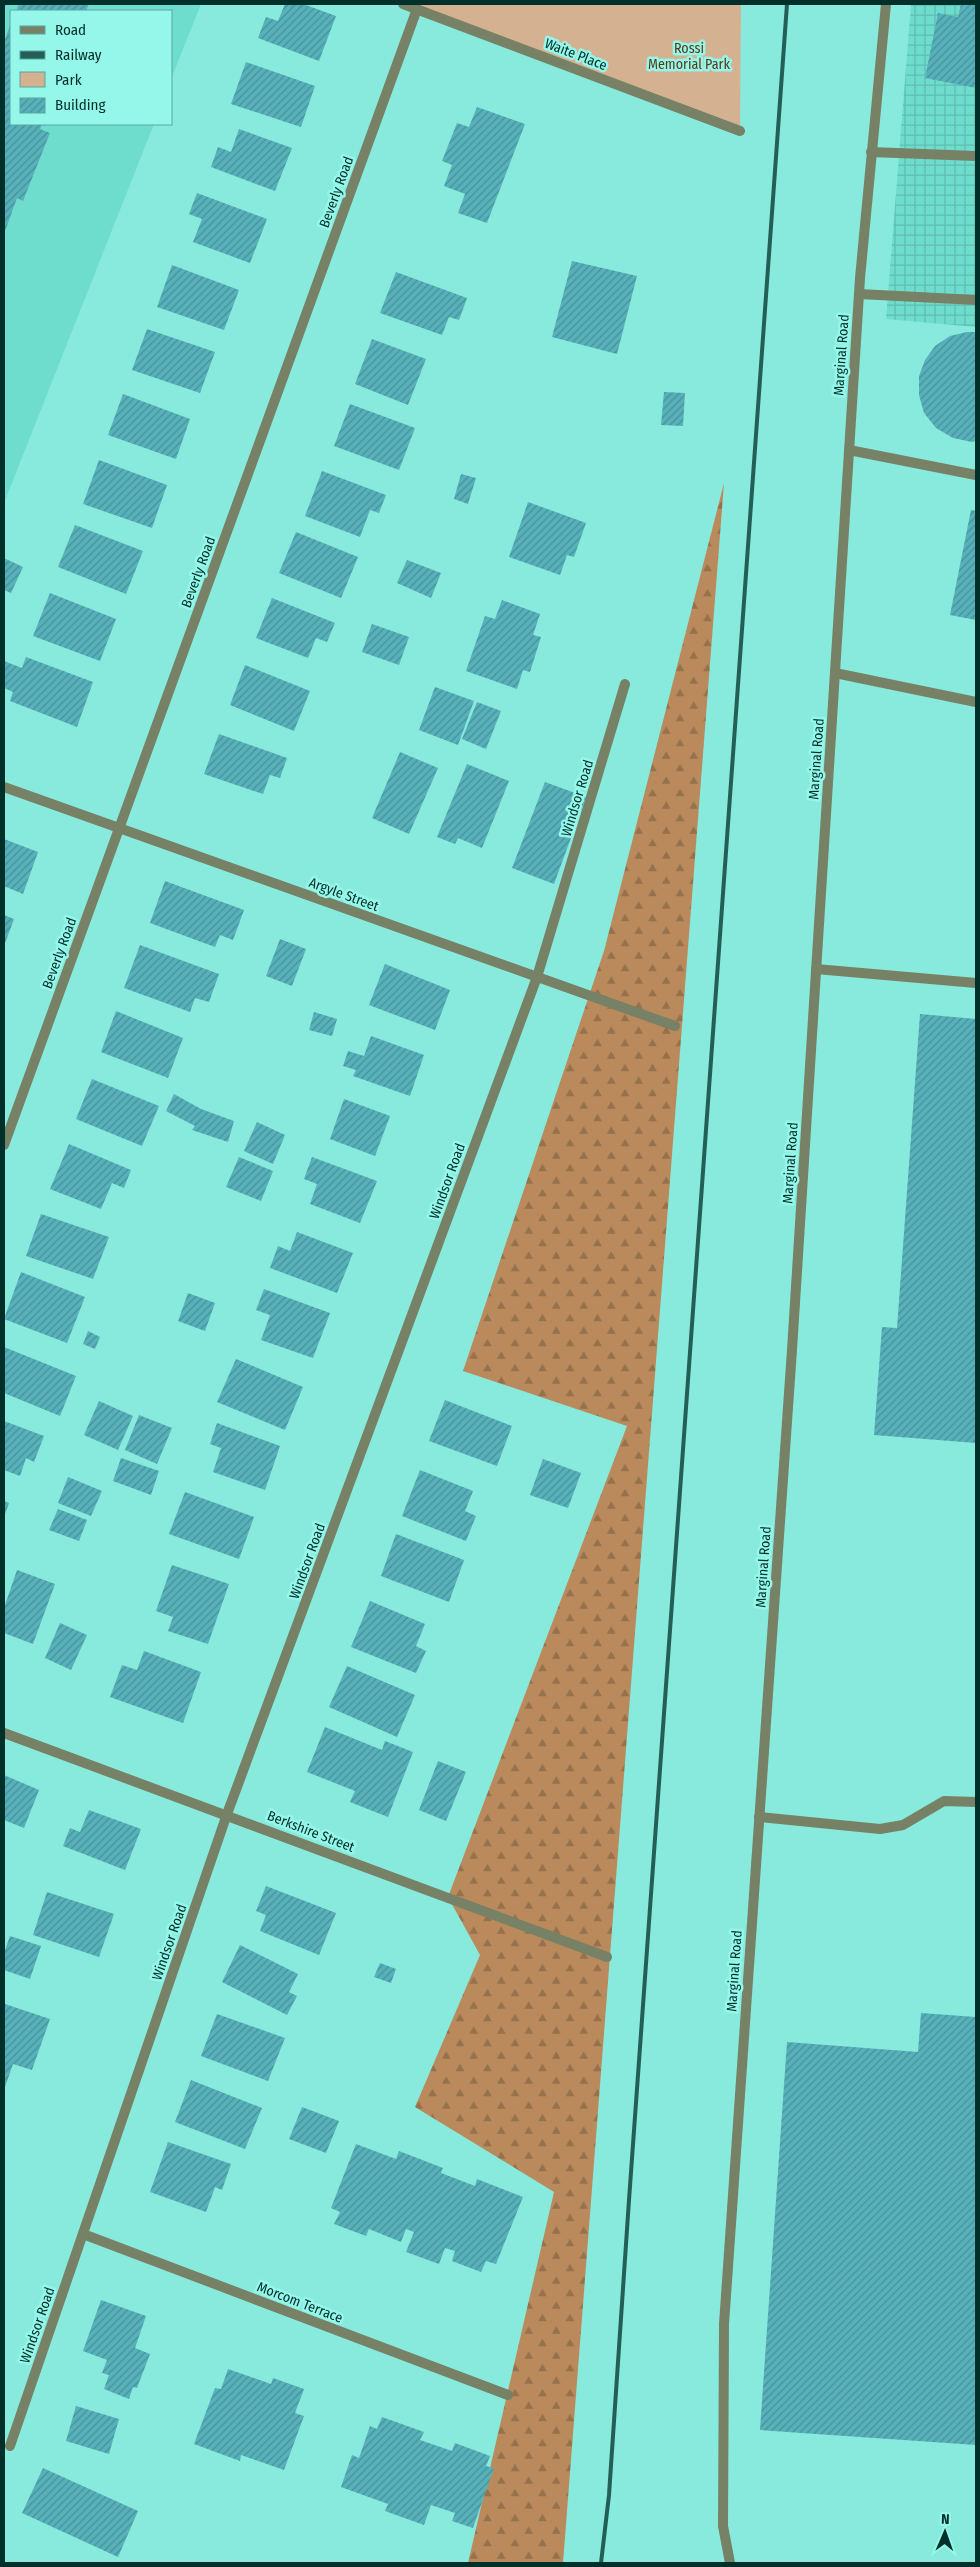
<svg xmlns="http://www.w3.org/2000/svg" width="980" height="2567" viewBox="0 0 980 2567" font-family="'Fira Sans Condensed',sans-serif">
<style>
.built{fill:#6fddce}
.industrial{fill:url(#industrial-grid)}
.green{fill:#d4b191}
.forest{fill:url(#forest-firs)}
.building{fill:url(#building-hatch)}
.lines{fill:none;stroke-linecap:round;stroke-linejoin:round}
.service{stroke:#778165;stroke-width:10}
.minor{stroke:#778165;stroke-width:10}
.rail{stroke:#235f57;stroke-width:4}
.labels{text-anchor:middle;stroke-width:5;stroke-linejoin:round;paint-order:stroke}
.park-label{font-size:14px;fill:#5a3814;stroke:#95f7e9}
.street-label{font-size:14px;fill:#012f2a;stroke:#95f7e9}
</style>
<defs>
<pattern id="industrial-grid" width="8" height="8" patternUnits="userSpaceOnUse" patternTransform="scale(1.25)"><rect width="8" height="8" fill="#6fddce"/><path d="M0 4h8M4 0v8" fill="none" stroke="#5ebeb1"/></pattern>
<pattern id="forest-firs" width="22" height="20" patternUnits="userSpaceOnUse" patternTransform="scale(1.25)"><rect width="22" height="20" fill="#ba8a5c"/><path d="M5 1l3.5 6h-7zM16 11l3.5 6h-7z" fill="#95714c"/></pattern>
<pattern id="building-hatch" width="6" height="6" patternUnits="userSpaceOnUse" patternTransform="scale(1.25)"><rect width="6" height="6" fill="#58b1ba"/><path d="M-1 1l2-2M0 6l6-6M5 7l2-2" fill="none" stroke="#469097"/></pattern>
</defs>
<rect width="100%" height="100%" fill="#87eadc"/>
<path class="built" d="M4,4H201L171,79V11H11V124H154L4,503Z"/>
<path class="industrial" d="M911,4H976V327L886,319Z"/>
<path class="green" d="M403,4H741L740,131Z"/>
<path class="forest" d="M724,483L563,2563H468L554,2192L415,2107L480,1955L448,1897L627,1426L463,1371L604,951Z"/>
<g class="building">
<path d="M19,4H89L86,11H16Z"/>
<path d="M285,4H303L336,16L319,61L258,38L266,17L278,21Z"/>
<path d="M961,4H976V88L925,78L938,13L958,17Z"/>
<path d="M11,23V124H42L40,129L50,133L23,201L17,198L4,234V42Z"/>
<path d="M246,62L315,86L301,127L231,104Z"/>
<path d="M477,107L525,124L487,223L458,213L465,194L444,186L452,165L442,161L457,123L469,127Z"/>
<path d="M239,129L292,148L275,191L211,167L218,147L231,152Z"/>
<path d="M197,193L267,219L250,263L193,242L202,219L189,214Z"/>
<path d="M572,261L637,276L617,354L552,337Z"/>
<path d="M172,265L239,290L224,330L157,307Z"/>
<path d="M396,272L467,298L459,320L449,317L442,335L380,313Z"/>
<path d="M147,329L215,352L200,393L132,370Z"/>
<path d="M967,332H976V441L972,442L953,438L936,428L924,413L919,395V376L925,360L935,346L950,336Z"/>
<path d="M372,339L426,359L408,405L355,384Z"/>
<path d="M664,392L685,393L683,426L661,425Z"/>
<path d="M123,394L190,419L176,459L108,435Z"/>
<path d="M350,404L415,428L399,470L334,446Z"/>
<path d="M99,460L167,485L152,528L83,504Z"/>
<path d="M322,471L386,495L379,513L370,510L360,537L305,516Z"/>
<path d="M461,474L476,478L468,504L454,499Z"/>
<path d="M528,502L586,523L574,557L567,555L560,575L509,557Z"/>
<path d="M971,510L976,511V620L950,615Z"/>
<path d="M75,525L143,551L126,594L58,567Z"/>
<path d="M296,532L358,557L341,598L279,573Z"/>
<path d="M4,558L23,567L11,593L4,590Z"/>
<path d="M407,560L441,573L431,598L397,583Z"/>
<path d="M50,593L116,619L100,661L33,636Z"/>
<path d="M272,598L335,623L327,642L316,638L308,658L256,638Z"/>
<path d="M502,600L540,614L533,635L541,637L530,672L523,670L517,689L466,671L485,616L495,619Z"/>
<path d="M372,624L409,637L399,665L362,652Z"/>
<path d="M26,657L93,682L77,727L10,701L13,692L4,688V661L22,668Z"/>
<path d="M245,665L310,691L294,731L230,705Z"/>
<path d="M435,687L474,701L458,745L419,730Z"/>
<path d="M477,702L501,711L486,749L462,739Z"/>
<path d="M219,734L287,758L280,778L270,775L263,794L204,774Z"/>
<path d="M400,752L438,768L409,834L372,818Z"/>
<path d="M467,764L509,781L482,848L458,838L455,844L437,837Z"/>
<path d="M545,782L586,797L554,884L512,868Z"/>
<path d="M4,839L38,852L23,894L4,886Z"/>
<path d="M165,881L244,910L233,940L220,935L215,947L150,923Z"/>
<path d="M4,915L14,919L4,946Z"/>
<path d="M280,939L306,949L292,986L266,976Z"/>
<path d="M140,945L219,974L209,1002L195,998L190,1012L124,988Z"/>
<path d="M385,964L450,990L435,1030L369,1005Z"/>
<path d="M116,1011L183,1038L168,1078L101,1052Z"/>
<path d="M314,1012L337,1019L332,1036L309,1030Z"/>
<path d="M920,1014L976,1019V1443L874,1435L882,1327L897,1328Z"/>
<path d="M371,1036L424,1055L410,1096L353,1076L356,1070L343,1066L348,1051L364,1056Z"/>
<path d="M92,1079L159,1106L142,1146L76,1119Z"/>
<path d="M174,1094L201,1109L234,1121L228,1142L192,1130L195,1126L166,1111Z"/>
<path d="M344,1099L390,1116L375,1156L330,1139Z"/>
<path d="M257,1122L285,1135L273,1164L244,1151Z"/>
<path d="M69,1144L131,1170L124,1188L112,1183L101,1209L50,1189Z"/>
<path d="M239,1157L273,1171L261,1201L226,1187Z"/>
<path d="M312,1157L377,1181L360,1223L310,1204L317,1184L304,1179Z"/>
<path d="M41,1214L109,1237L93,1279L26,1256Z"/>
<path d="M297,1232L353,1253L337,1293L270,1268L278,1246L290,1251Z"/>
<path d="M21,1272L85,1297L67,1343L4,1319Z"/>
<path d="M264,1289L330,1313L313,1358L261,1340L270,1315L256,1310Z"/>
<path d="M188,1293L215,1303L205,1331L178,1321Z"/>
<path d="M88,1331L100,1337L95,1349L83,1344Z"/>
<path d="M4,1347L76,1376L60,1416L4,1393Z"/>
<path d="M236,1359L303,1387L285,1430L217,1402Z"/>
<path d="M445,1400L512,1426L497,1466L429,1441Z"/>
<path d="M99,1401L133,1416L118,1450L84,1435Z"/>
<path d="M139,1415L172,1428L157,1464L125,1450Z"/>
<path d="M4,1421L44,1436L34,1462L26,1458L20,1476L4,1470Z"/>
<path d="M217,1423L280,1446L265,1490L213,1472L221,1448L210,1444Z"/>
<path d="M121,1458L159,1471L151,1495L113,1481Z"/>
<path d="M543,1459L581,1473L568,1508L530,1495Z"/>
<path d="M420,1470L473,1491L465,1511L476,1516L466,1541L402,1516Z"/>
<path d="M68,1477L102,1491L91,1516L58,1503Z"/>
<path d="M185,1492L254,1517L239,1559L169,1534Z"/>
<path d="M4,1501L9,1503L4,1517Z"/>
<path d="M58,1509L87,1520L79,1541L49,1530Z"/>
<path d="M396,1534L464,1560L449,1602L381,1576Z"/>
<path d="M172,1565L229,1584L208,1644L168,1631L173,1617L156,1611Z"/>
<path d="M17,1570L55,1584L33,1644L4,1633V1608Z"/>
<path d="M370,1601L425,1624L416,1646L426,1651L416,1673L351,1647Z"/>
<path d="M60,1623L87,1635L71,1670L45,1658Z"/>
<path d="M144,1651L201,1672L183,1723L110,1697L122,1665L137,1670Z"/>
<path d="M347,1666L415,1695L397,1737L329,1707Z"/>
<path d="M325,1727L382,1750L385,1741L413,1752L388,1817L350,1802L355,1791L307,1772Z"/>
<path d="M438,1761L466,1772L446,1821L419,1810Z"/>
<path d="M4,1775L39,1790L24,1828L4,1820Z"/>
<path d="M89,1810L141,1829L125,1870L63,1846L70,1828L80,1832Z"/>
<path d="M266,1886L336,1913L319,1955L260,1931L266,1915L256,1911Z"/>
<path d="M47,1892L114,1914L99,1957L33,1935Z"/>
<path d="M10,1936L41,1946L30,1979L4,1970V1953Z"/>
<path d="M240,1945L298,1974L289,1992L297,1996L287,2015L222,1982Z"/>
<path d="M380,1963L396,1969L391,1983L374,1977Z"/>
<path d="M5,2004L50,2019L32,2070L13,2064L4,2090Z"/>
<path d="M921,2013L976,2017V2445L760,2430L787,2042L918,2052Z"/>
<path d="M217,2014L285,2038L268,2081L201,2056Z"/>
<path d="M191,2080L262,2108L245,2149L175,2122Z"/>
<path d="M302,2107L339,2121L326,2153L289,2139Z"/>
<path d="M168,2142L231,2164L222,2190L215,2187L206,2212L150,2192Z"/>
<path d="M356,2144L396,2159L399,2151L443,2168L441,2173L475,2186L477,2179L523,2197L496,2264L486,2261L481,2272L452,2261L455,2251L445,2248L439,2264L406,2252L414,2232L406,2229L401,2242L369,2229L366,2236L334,2224L340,2212L331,2208Z"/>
<path d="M101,2300L146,2316L135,2348L150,2354L137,2388L133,2387L129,2399L104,2389L109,2375L102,2373L107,2360L83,2351Z"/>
<path d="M228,2369L271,2384L273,2378L304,2389L295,2413L304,2416L284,2470L241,2455L240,2461L194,2444L215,2388L221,2389Z"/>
<path d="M76,2406L119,2419L109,2454L66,2441Z"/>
<path d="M382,2417L424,2432L420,2440L452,2451L455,2443L490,2456L486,2466L494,2468L473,2528L452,2521L455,2513L431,2505L424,2525L385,2511L388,2504L341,2487L352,2455L359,2458L370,2426L377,2429Z"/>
<path d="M43,2468L138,2511L118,2557L22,2513Z"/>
</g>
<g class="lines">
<g class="service">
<path d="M871,152L976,156"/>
<path d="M859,294L976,300"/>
<path d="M849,450L976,475"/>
<path d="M835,673L976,702"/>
<path d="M816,969L976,983"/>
<path d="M759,1817L880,1829L903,1825L944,1801L976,1802"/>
<path d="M724,2324L723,2526L730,2563"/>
</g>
<g class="minor">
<path d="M403,4L740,131"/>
<path d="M4,787L675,1026"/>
<path d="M4,1145L417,9"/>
<path d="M4,1733L607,1957"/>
<path d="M83,2234L508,2395"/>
<path d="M724,2324L792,1350L860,278L886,4"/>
<path d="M10,2446L227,1814L537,977L625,684"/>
</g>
<path class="rail" d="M601,2563L609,2495L629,2200L787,4"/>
</g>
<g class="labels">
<g class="park-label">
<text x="689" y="53">Rossi<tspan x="689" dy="16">Memorial Park</tspan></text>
</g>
<g class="street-label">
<text transform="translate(576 54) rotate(21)" y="5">Waite Place</text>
<text transform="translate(336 192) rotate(-70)" y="5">Beverly Road</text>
<text transform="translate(841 355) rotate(-86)" y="5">Marginal Road</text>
<text transform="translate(198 572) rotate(-70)" y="5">Beverly Road</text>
<text transform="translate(816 759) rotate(-86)" y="5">Marginal Road</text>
<text transform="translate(577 798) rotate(-73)" y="5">Windsor Road</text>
<text transform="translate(344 894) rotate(20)" y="5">Argyle Street</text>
<text transform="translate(59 953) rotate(-70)" y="5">Beverly Road</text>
<text transform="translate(790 1163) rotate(-86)" y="5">Marginal Road</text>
<text transform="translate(447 1181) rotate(-70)" y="5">Windsor Road</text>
<text transform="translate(307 1561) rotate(-70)" y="5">Windsor Road</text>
<text transform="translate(763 1567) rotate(-86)" y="5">Marginal Road</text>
<text transform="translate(311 1831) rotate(21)" y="5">Berkshire Street</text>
<text transform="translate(169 1942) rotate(-71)" y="5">Windsor Road</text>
<text transform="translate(734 1971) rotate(-86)" y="5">Marginal Road</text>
<text transform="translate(300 2302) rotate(21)" y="5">Morcom Terrace</text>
<text transform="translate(37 2325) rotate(-71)" y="5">Windsor Road</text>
</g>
</g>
<rect width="980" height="2567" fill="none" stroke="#012f2a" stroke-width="10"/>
<rect x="10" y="10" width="162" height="115" fill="#95f7e9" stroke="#5aa79d"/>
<rect x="20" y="26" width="25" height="8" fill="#778165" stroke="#5aa79d"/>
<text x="55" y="35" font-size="15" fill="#012f2a">Road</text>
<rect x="20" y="51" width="25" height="8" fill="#235f57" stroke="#5aa79d"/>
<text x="55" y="60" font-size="15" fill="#012f2a">Railway</text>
<rect x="20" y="72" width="25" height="15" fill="#d4b191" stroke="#5aa79d"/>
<text x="55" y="85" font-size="15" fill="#012f2a">Park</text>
<rect x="20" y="98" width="25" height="15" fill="url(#building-hatch)" stroke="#5aa79d"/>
<text x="55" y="110" font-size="15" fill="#012f2a">Building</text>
<g transform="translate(945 2532) rotate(2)" stroke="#95f7e9" stroke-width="4" paint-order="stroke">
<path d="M0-4L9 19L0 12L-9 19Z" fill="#012f2a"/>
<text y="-8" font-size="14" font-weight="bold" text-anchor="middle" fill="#012f2a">N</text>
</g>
</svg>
